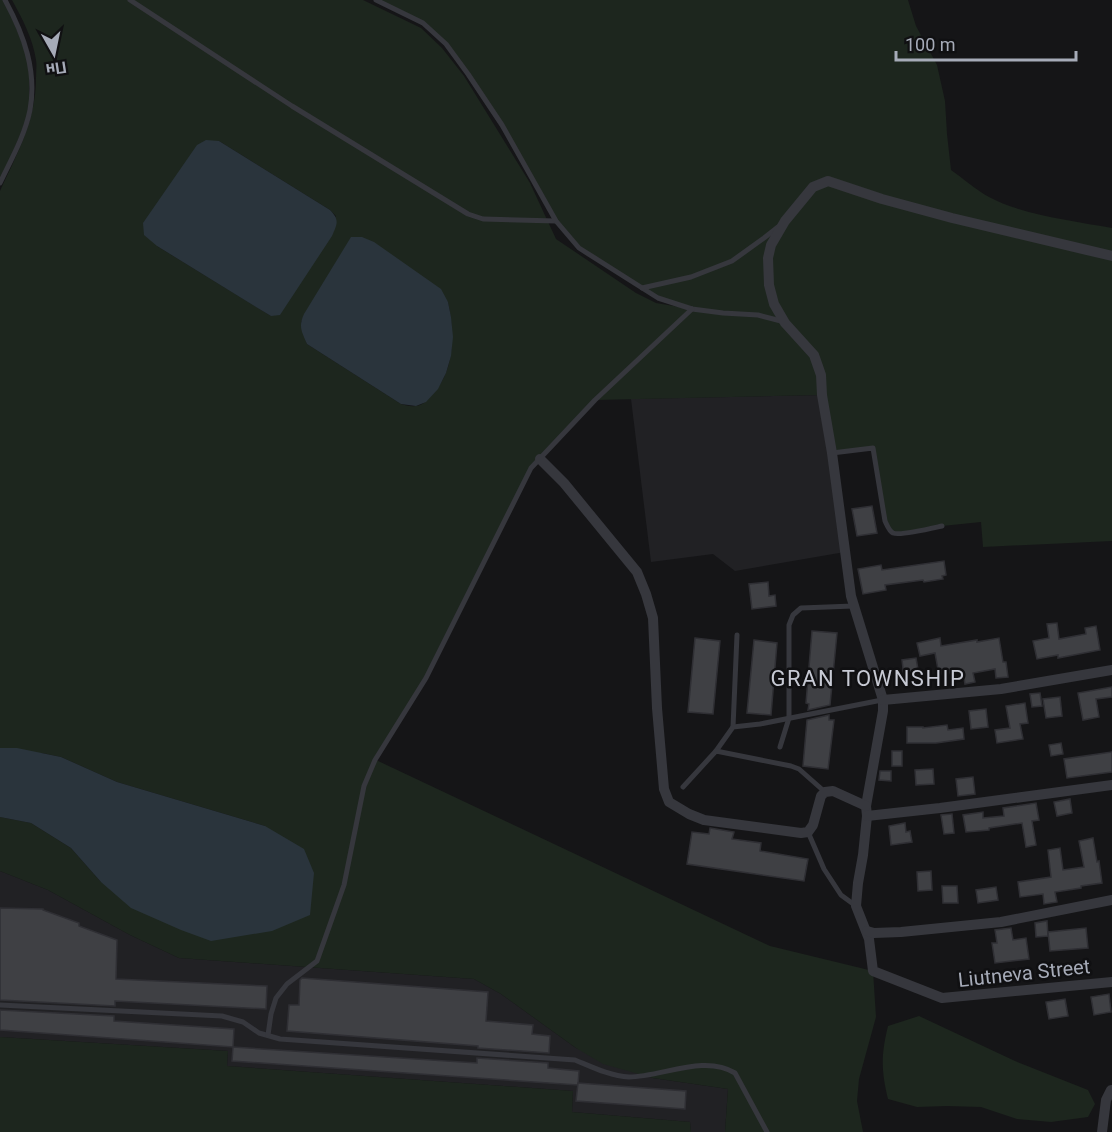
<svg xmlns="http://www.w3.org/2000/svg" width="1112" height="1132" viewBox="0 0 1112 1132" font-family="Roboto,sans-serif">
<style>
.built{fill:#212124}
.green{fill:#1d261e;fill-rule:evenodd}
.water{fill:#2a343c}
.building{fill:#3f4044;stroke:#2f2f34;stroke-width:1.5}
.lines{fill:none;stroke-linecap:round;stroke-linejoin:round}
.lane{stroke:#36373d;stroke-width:5}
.street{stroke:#36373d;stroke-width:10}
.labels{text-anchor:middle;stroke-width:5;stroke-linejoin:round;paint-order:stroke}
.street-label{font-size:20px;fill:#a6abb8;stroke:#101012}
.quarter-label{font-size:22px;letter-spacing:1.5px;fill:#c7cad4;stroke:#101012}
</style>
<rect width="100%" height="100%" fill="#151517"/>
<g class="built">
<path d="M822,395L845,552L735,571L713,554L651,562L631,399Z"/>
<path d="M0,871L48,890L130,935L179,958L474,979L501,994L576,1048L653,1078L728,1089L725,1132H691L690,1122L572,1112L573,1091L227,1066L228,1051L0,1037Z"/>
</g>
<g class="green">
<path d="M0,0H5L29,61V113L0,183Z"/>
<path d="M12,0H363L421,28L442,48L464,76L530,183L556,239L636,293L656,303L686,308L658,298L579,248L556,221L502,125L446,44L423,23L376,0H908L916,26L937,65L945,101L947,134L951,170C964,179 976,190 989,197C1022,215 1075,221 1112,228V541L983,547L981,522L942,526L900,534L888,528L873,449L832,453L822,395L595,400L531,468L426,678L376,760L770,946L873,971L876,1017L859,1079L857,1101L863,1132H725L728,1089L653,1078L603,1064L576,1048L501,994L474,979L179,958L130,935L48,890L0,871V817L31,823L71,848L101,882L265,826L117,782L61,757L42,753L0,774V191C17,154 36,120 36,78C36,72 37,65 36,60C33,39 22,18 12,0ZM219,141L330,210L336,216L271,316L157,246ZM351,238L448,302C455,334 455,372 431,396C427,401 421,406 415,406C411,407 405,405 401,404L307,344L301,322Z"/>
<path d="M919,1016L1015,1061L1088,1090L1095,1104L1088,1117L1051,1122L1017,1119L981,1107L947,1106L917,1107L888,1099C881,1070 881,1055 888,1026Z"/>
<path d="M0,1037L228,1051L227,1066L573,1091L572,1112L690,1122L691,1132H0Z"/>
</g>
<g class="water">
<path d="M206,140L219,141L330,210C340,220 337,224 332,236L280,315L271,316L256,307L157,246L144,235L143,223L197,145Z"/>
<path d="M351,237H362L374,242L441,289L448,302L451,317L453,337L451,356L446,373L438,389L426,402L416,406L401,404L307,344C302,332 298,327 304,314Z"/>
<path d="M0,748H17L61,757L117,782L265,826L304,849L314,873L310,915L272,931L211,941L181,930L131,908L101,882L71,848L31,823L0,817Z"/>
</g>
<g class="building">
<path d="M872,506L877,533L857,536L852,509Z"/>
<path d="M944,561L946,575L942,576L943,579L924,582L923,580L885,585L886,590L863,594L858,569L881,565L882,570Z"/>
<path d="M768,582L769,596L775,595L776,606L752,609L749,584Z"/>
<path d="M1057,623L1059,639L1086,634L1085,628L1096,626L1100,650L1058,658V655L1037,659L1033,641L1049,638L1047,624Z"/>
<path d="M812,631L837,633L830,705L808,710L809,704L806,703Z"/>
<path d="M695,638L720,641L713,714L688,712Z"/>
<path d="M940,638L941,646L977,640V642L999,638L1003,662H1006L1008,677L996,678L995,669L973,673L975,682L965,684L963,672L939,675L935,653L920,656L917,643Z"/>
<path d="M754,640L777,643L771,715L747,713Z"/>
<path d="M916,658L919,675L904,677L902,660Z"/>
<path d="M1112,687V697L1096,699L1099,717L1083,720L1078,693Z"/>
<path d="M1040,693L1042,706L1032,707L1030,694Z"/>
<path d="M1060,697L1062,716L1046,718L1043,699Z"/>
<path d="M1025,703L1028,723L1020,724L1023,739L997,743L995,730L1010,728L1006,706Z"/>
<path d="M986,709L988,727L971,729L969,711Z"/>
<path d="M829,715V720H834L828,769L803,766L807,720Z"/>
<path d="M947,725L948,730L963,728L964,739L936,743H907V727H923V728Z"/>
<path d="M1061,743L1063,754L1051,756L1049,745Z"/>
<rect x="892" y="751" width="10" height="15"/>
<path d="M1112,752V772L1067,778L1064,759Z"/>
<path d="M933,769L934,784L916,785L915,770Z"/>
<path d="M880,771H891V781L879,780Z"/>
<path d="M973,777L975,794L958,796L956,779Z"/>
<path d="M1070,799L1072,813L1057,816L1054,802Z"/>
<path d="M1036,803L1039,820L1032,821L1036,845L1026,847L1022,823L989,828V830L966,832L963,815L983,812V818L1004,816L1003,808Z"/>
<path d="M952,814L954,833L944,834L941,815Z"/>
<path d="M905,823L906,832L910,831L912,842L891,845L889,826Z"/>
<path d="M710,828L734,832L732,839L761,843L760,851L808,859L804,881L687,864L692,832L709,834Z"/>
<path d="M1093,838L1097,862L1099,861L1102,883L1081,886V888L1055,892L1057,902L1044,904L1043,894L1020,897L1018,882L1051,877L1048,850L1060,848L1063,870L1084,867L1079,841Z"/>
<path d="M931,871L932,890L918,891L917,872Z"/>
<path d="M942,886H957L958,903H943Z"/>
<path d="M996,887L998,900L978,903L976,890Z"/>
<path d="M0,908L43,909V910L79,923V926L117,940L116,979L267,986L266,1009L115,1001V1006L0,1000Z"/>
<path d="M1047,921L1048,936L1036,937L1035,923Z"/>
<path d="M1011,928L1013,940L1026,938L1029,959L995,963L992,943H997L995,930Z"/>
<path d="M1086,928L1088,948L1050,951L1048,932Z"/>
<path d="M302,978L488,992L486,1021L533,1025L532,1034L550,1036L549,1053L478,1048V1046L287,1031L289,1005H299L300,980Z"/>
<path d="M1109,994L1111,1012L1094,1015L1091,997Z"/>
<path d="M1065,999L1068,1016L1049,1019L1046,1002Z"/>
<path d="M0,1010L114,1016V1021L234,1029L233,1047L0,1030Z"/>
<path d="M233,1047L477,1063V1058L548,1063V1068L579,1071L578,1085L232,1061Z"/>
<path d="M578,1083L686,1091L685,1109L576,1101Z"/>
</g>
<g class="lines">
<g class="lane">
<path d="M130,0L292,106L468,214L483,219L556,221"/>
<path d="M376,0L423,23L446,44L468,74L502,125L556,221L579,248L658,298L692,309L723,313L758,315L781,321"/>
<path d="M0,183C11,160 25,135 30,110C37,71 24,35 5,0"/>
<path d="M642,288L691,277L732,261L764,238L778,227"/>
<path d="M832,453L873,448L885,521C887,525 889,531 893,533C901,536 933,528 942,526"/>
<path d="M733,727L737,635"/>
<path d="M780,747L789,718V625L793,615L801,608L853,606"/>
<path d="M716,751L733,727L760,724L882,700"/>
<path d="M683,787L716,751L791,766L799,769L825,792"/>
<path d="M808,832L824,869L841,895L856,906"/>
<path d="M0,1005L222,1016L243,1022L259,1033L280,1039L575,1060C592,1067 610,1076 629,1077C662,1077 704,1054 735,1073L767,1132"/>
<path d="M268,1035L271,1014L276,998L287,984L317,961L344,885L364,786L375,760L426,678L531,468L595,400L692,309"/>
</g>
<g class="street">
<path d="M1112,256L952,218L882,199L828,181L813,187L785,221L771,245L768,258L769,285L774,304L785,323L814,355L821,375L822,395L832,453L851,596L883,700V711L866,806L867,816L863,855L858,883L856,906L869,939L873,971L942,998L1112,982"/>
<path d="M540,459L564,483L637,572L646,594L653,618L657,708L664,789L669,802L689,814L704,820L801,833L808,832L813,825L821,796L825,792L833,791L866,806"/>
<path d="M883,700L1001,689L1112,670"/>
<path d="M867,816L940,808L1112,785"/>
<path d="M867,931L874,933L901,932L1001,922L1112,900"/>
<path d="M1102,1132L1106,1100L1111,1090H1112"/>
</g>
</g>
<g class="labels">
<g class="street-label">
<text transform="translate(1024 973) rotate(-6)" y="7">Liutneva Street</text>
</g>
<g class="quarter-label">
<text x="868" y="686">GRAN TOWNSHIP</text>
</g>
</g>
<g transform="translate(54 54) rotate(171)" stroke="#101012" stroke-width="4.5" paint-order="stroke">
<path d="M0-4.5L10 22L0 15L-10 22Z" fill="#a6abb8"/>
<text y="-9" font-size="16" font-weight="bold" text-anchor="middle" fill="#a6abb8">Пн</text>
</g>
<path d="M896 51v9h180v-9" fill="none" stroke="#a6abb8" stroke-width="3"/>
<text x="905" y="51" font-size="18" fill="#a6abb8" stroke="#101012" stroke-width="4.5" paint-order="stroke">100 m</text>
</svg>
